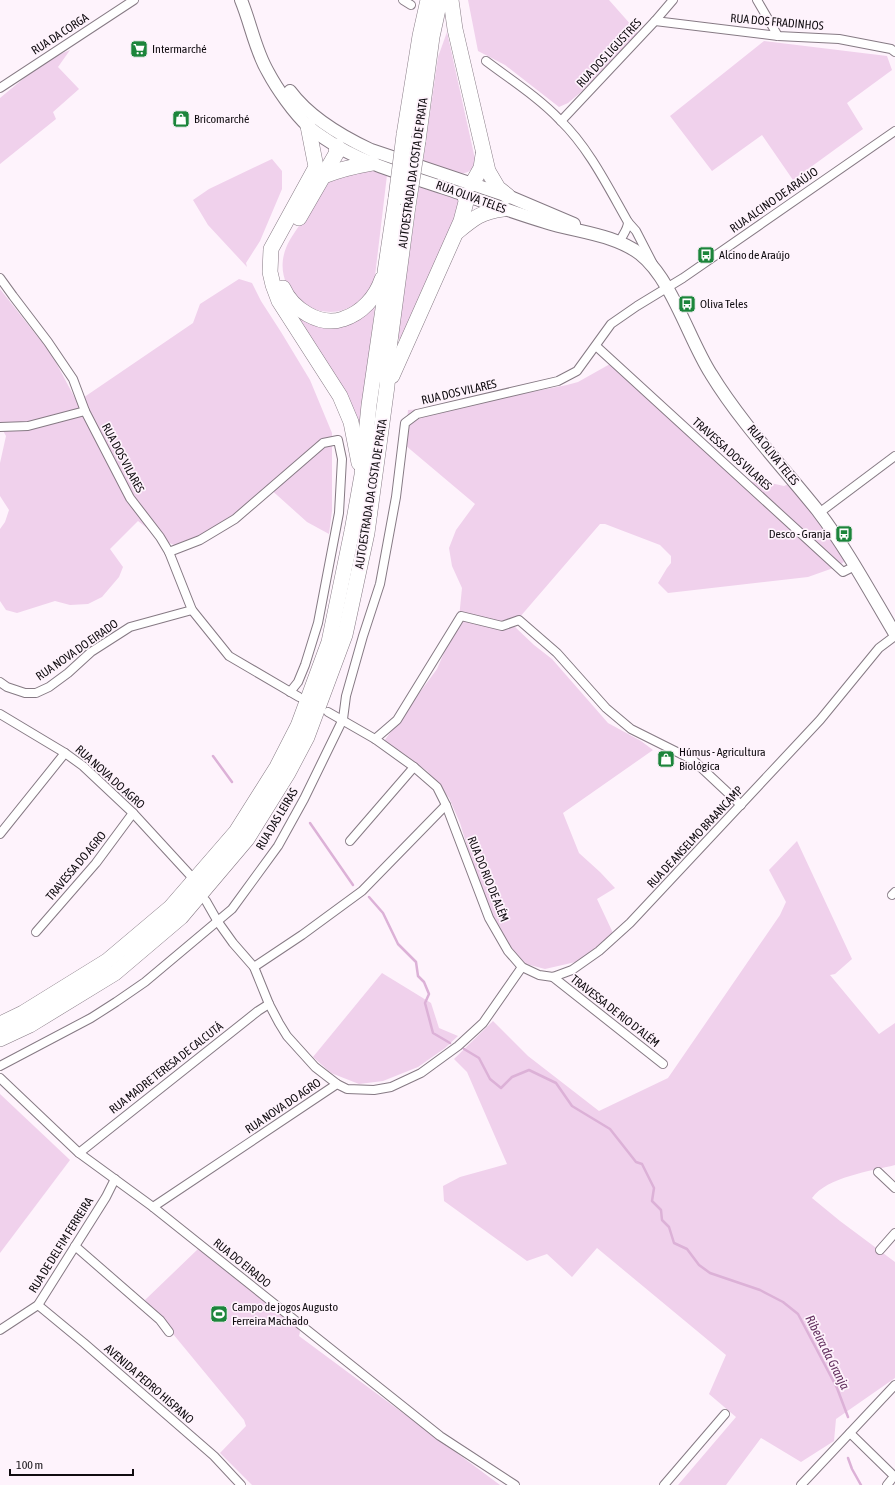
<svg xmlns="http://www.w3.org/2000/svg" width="895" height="1485" viewBox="0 0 895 1485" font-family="'Asap Condensed',sans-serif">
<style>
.green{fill:#f0d1ec}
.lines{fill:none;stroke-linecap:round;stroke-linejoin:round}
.stream{stroke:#dcb1d7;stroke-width:2.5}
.street-casing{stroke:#867a84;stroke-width:10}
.secondary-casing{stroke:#867a84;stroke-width:14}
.highway-casing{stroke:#867a84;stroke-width:16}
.street{stroke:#fff;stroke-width:8}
.secondary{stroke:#fff;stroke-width:12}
.highway{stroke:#fff;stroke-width:15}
.highway-bridge-casing{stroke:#867a84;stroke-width:16;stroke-linecap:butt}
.highway-bridge{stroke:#fff;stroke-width:15}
.labels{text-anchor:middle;stroke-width:3.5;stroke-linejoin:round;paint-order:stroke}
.street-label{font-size:12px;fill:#100c10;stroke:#fef3fc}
.poi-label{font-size:12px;fill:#100c10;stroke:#fef3fc;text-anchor:start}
.water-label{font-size:13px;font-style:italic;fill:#63305f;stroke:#fef3fc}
</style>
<rect width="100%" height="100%" fill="#fef3fc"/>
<g class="green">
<path d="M468,0H609L640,35L600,76L568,103L559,107L505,65L478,51Z"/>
<path d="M447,32L475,159L473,168L468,172L461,174L423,162L438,57Z"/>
<path d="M764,41L887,56L892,70L847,103L863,129L793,180L762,135L712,171L670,116Z"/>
<path d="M70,50L58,67L79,89L53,112L56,119L0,164V98L46,60Z"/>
<path d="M272,159L282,171V189L260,241L246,263L247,267L208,225L193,200L209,189Z"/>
<path d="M372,171L387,175L375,276C374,280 374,286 371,290C370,293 365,296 362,299C325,333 268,294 286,248C290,237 302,223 308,212C317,198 326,177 344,173C353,170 363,171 372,171Z"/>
<path d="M419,187L460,200V211L402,340L397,338Z"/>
<path d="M239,279L252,283L261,301L281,332L310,380L332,433V511L329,534L307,522L268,487L230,520L179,547L162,540L138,521L110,549L123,567L119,577L102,597L88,604L70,605L55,601L17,613L6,610L0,601V529L5,522L9,510L0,496V463L6,436L0,425V289L52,355L77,402L193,323L200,304Z"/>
<path d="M285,302L307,319L375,307L358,437Z"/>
<path d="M610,364L623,371L738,474L753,482H766L784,486L791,483L847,559L839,566L808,577L668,593L658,583L667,568L671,563V556L660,545L605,524H600L513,625L534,645L552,659L608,723L641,741L653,750L563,813L579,853L600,872L615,888L597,899L613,933L580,961L545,969L526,964L511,949L485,905L460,823L449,798L427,771L384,741L437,669L459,618L462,588L452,566L449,548L456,530L475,504L405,445L408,410C462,408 514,395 567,385L578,382Z"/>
<path d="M797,841L852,959L835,974L830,975L879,1034L895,1023V1165C871,1171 827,1177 812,1198L840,1221L895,1262V1378L836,1419L834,1441L801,1462L761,1438L726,1485H678L736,1417L709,1394L726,1355L597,1248L572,1277L547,1254L527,1261L444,1201L443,1186L460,1177L507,1164L467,1072L454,1059L493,1021L528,1056L599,1111L668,1078L780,915L786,902L769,870Z"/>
<path d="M382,973L431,1003L439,1028L458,1036L445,1048L418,1067L383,1081L359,1084L331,1073L313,1057Z"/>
<path d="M0,1094L70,1160L0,1253Z"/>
<path d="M198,1249L299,1329L300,1332L299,1336L500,1485H252L220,1453L246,1426L244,1420L145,1300Z"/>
</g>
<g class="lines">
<g class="stream">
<path d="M213,756L232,782"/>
<path d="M310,823L353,885"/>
<path d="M369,897L383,913L398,944L416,962L418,976L424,982L429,994L425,1003L433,1033L450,1043"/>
<path d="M464,1049L479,1058L490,1079L501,1088L512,1077L529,1070L556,1083L572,1106L610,1129L636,1162L642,1164L654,1188L652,1201L661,1210L662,1220L669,1227L674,1243L687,1249L699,1265L710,1273L760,1290L783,1302L798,1314L837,1388L848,1417"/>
<path d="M848,1458L852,1469L861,1485"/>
</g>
<defs>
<g id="street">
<path d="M403,0L411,5"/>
<path d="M757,0L778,36"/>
<path d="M655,21L778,36L839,39L891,49L895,52"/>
<path d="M486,61C511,80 538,97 560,120C589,148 608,187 628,222L636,231L653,264"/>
<path d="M0,88L134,0"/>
<path d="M561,121L655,21L673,0"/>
<path d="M619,243C622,235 628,230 628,222"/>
<path d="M0,278L13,296L48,342L73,379L85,411L130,498L160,537L169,552L192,610L229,656L299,697"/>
<path d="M596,346L843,572L855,566"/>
<path d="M0,427L28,426L85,411"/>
<path d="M819,513L895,456"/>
<path d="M169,552L200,540L235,519L323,443L338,440L342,459L339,513L318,623L305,665L298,682L290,692"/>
<path d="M0,682L7,687L25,693H36L49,687L68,673L91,652L130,627L192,610"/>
<path d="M328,712L375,739L414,767L437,787L446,805L489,918L508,951L522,967L539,975L553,977L572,970L599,951L630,923L820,720L879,648L895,636"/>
<path d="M0,714L65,753L83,766L133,813L190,875"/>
<path d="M375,739L397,720L461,616L502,626L519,620L557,653L606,708L631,729L693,760L741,805"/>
<path d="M0,834L65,753"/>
<path d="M350,841L414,767"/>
<path d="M892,895L895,892"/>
<path d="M206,901L218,922L233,943L254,967L269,1004L279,1023L287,1036L315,1067L337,1084L347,1089L374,1090L391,1087L421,1073L458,1046L483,1023L522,967"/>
<path d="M36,932L96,863L133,813"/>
<path d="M254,967L302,935L362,891L446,805"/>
<path d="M553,977L663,1064"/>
<path d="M0,1066L91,1018L116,1002L145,982L232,909L278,846L304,799L343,719L346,696L363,636L380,584L396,497L405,423L417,414L558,381L577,371L611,324L637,306L683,278L895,131"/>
<path d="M0,1078L79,1153L153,1207L440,1436L515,1485"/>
<path d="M79,1153L258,1011L269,1004"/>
<path d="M878,1172L895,1188"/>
<path d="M153,1207L337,1084"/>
<path d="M75,1246L160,1320L169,1332"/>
<path d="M880,1250L895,1233"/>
<path d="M38,1305L84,1343L214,1456L241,1485"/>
<path d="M0,1330L38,1305L106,1197L115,1179"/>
<path d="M850,1433L895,1477"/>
<path d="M664,1485L725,1414"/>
<path d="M801,1485L895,1385"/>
<path d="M887,1485L891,1480"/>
</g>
<g id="secondary">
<path d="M241,0C251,24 255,50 268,72C277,89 294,113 308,126C313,131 319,134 324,138C360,163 403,174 444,188C478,199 511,212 545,222C576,232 614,234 640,254C672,279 689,340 711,374C741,423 782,466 818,511C847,549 870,592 895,634"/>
<path d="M290,91C310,118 341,136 371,150L508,196L574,224"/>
</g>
<g id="highway">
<path d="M451,0L455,29L488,171L498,188L508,196"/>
<path d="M308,126L316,167L271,249L270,272L273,285L279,301L340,396L351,422L359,463"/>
<path d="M404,135L420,36L428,0"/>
<path d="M418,141L432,37L440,0"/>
<path d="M324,176C340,169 355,166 372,163"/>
<path d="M472,184L481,168L483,155"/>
<path d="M299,218L336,154L337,146"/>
<path d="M457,232C474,218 481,212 503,209"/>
<path d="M283,288C292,309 320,327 343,319C362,313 376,297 382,279"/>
<path d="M392,376L461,221L466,202L465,195"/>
<path d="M0,1024L23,1013L107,961L171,907L236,832L277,767L298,726L329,642L352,531L362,475L369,405L384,302L385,272L396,198"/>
<path d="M0,1039L30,1025L115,973L181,917L247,839L288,773L307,737L345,635L367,533L387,386L389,349L408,206"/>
</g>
</defs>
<use href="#street" class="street-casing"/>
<use href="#secondary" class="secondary-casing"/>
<use href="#highway" class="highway-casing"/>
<use href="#street" class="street"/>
<use href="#secondary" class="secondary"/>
<use href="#highway" class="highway"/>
<defs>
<g id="highway-bridge">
<path d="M396,198L404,135"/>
<path d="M408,206L418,141"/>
</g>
</defs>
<use href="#highway-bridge" class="highway-bridge-casing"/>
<use href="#highway-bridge" class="highway-bridge"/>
</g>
<defs>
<symbol id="supermarket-square" viewBox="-11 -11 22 22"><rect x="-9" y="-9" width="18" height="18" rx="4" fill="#1c853b" stroke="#fef3fc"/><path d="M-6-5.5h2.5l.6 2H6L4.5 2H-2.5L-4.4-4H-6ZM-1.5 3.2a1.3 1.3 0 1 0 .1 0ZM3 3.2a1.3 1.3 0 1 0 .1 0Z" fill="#fff"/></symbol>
<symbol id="shop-square" viewBox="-11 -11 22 22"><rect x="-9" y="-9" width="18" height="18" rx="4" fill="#1c853b" stroke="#fef3fc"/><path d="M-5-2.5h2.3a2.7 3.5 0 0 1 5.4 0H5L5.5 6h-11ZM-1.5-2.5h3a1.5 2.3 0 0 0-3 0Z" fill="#fff"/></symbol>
<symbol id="bus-square" viewBox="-11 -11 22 22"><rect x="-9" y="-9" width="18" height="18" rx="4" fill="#1c853b" stroke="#fef3fc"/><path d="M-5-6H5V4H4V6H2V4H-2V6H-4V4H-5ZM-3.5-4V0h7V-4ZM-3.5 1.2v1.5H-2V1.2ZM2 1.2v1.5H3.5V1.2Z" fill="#fff"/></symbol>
<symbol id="stadium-square" viewBox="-11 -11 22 22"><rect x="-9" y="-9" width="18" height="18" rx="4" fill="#1c853b" stroke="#fef3fc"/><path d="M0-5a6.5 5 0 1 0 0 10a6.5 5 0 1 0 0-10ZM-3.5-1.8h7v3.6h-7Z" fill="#fff"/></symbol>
</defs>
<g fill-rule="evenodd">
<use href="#supermarket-square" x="129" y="39" width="20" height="20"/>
<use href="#shop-square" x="171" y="109" width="20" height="20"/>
<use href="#bus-square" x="696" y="245" width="20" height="20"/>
<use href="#bus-square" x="677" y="294" width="20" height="20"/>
<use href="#bus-square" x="834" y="524" width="20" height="20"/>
<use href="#shop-square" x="656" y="749" width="20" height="20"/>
<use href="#stadium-square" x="209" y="1304" width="20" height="20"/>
</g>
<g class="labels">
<g class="street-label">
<text transform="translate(777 22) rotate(5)" y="4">RUA DOS FRADINHOS</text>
<text transform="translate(60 34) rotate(-33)" y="4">RUA DA CORGA</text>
<text transform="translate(609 53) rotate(-47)" y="4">RUA DOS LIGUSTRES</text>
<text transform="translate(413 173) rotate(-82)" y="4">AUTOESTRADA DA COSTA DE PRATA</text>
<text transform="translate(471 197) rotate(20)" y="4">RUA OLIVA TELES</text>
<text transform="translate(774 200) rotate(-35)" y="4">RUA ALCINO DE ARAÚJO</text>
<text transform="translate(459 392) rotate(-13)" y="4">RUA DOS VILARES</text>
<text transform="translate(732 454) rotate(42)" y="4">TRAVESSA DOS VILARES</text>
<text transform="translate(773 455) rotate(51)" y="4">RUA OLIVA TELES</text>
<text transform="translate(123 458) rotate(62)" y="4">RUA DOS VILARES</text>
<text transform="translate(371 494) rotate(-81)" y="4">AUTOESTRADA DA COSTA DE PRATA</text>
<text transform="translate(77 650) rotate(-35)" y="4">RUA NOVA DO EIRADO</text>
<text transform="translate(110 777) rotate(42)" y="4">RUA NOVA DO AGRO</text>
<text transform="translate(277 819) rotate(-59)" y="4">RUA DAS LEIRAS</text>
<text transform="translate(695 837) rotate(-47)" y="4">RUA DE ANSELMO BRAANCAMP</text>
<text transform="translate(76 866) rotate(-50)" y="4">TRAVESSA DO AGRO</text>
<text transform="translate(488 879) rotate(68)" y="4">RUA DO RIO DE ALÉM</text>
<text transform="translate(615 1011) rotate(38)" y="4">TRAVESSA DE RIO D´ALÉM</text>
<text transform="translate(166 1068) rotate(-38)" y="4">RUA MADRE TERESA DE CALCUTÁ</text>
<text transform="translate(283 1106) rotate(-34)" y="4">RUA NOVA DO AGRO</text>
<text transform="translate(61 1245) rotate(-58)" y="4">RUA DE DELFIM FERREIRA</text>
<text transform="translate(242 1263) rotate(39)" y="4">RUA DO EIRADO</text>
<text transform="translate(149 1384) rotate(41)" y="4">AVENIDA PEDRO HISPANO</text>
</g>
<g class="poi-label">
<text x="152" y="53">Intermarché</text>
<text x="194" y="123">Bricomarché</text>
<text x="719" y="259">Alcino de Araújo</text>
<text x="700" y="308">Oliva Teles</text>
<text x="831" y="538" text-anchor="end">Desco - Granja</text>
<text x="679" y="756">Húmus - Agricultura<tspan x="679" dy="14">Biológica</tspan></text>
<text x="232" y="1311">Campo de jogos Augusto<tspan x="232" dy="14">Ferreira Machado</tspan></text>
</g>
<g class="water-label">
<text transform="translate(828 1352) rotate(63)" y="5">Ribeira da Granja</text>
</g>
</g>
<path d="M10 1469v6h123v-6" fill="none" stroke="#100c10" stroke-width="2"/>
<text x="16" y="1469" font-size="12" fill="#100c10" stroke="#fef3fc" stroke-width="3" paint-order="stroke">100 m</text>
</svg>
